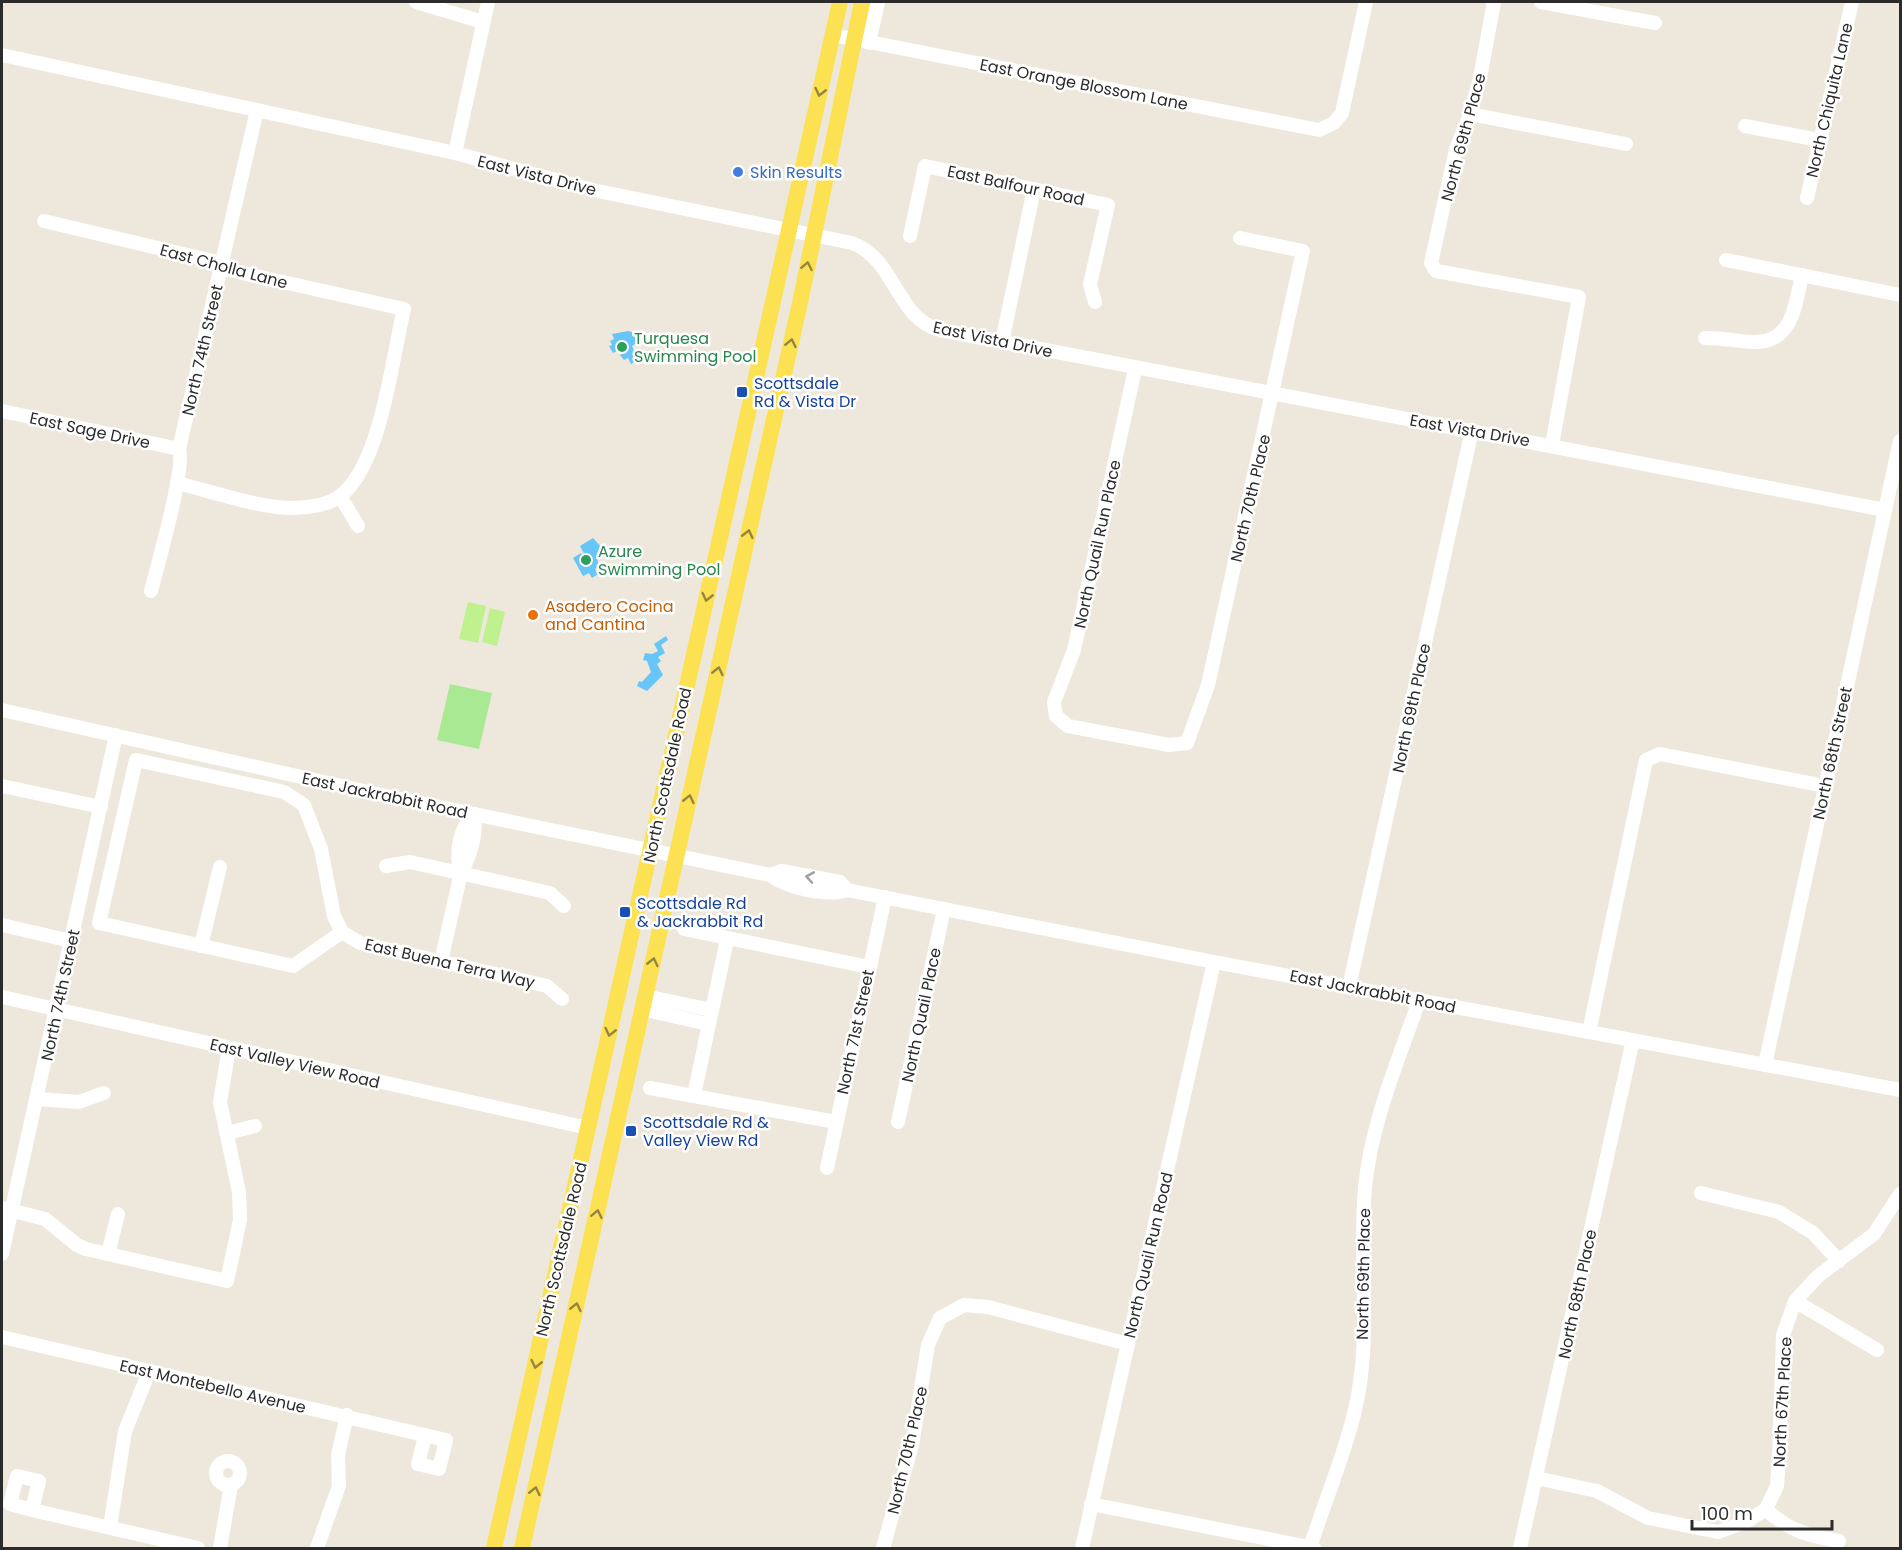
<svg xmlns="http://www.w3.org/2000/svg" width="1902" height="1550" viewBox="0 0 1902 1550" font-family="Poppins,sans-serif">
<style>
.green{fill:#aae994}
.pitch{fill:#bff18f}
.water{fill:#67c5f8}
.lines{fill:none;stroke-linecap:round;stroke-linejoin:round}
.minor{stroke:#fff;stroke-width:14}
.major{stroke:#fce253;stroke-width:16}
.oneway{stroke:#94863f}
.oneway2{stroke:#a0a0a0}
.shop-dot{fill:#3f7fe0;stroke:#fff;stroke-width:2}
.leisure-dot{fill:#2e9e5b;stroke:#fff;stroke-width:2}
.transit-dot{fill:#1a4fb4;stroke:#fff;stroke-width:2}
.food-dot{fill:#e8710a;stroke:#fff;stroke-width:2}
.labels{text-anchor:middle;stroke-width:5;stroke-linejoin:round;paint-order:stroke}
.street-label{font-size:16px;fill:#2b2b2b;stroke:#fff}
.shop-label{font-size:16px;fill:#366cbe;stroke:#fff;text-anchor:start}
.leisure-label{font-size:16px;fill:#27864d;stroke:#fff;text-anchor:start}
.transit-label{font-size:16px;fill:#164399;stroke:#fff;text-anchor:start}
.food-label{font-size:16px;fill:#c56008;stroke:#fff;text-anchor:start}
</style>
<rect width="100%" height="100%" fill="#eee8dc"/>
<path class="green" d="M450,684L492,693L479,749L437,740Z"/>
<g class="pitch">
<path d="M468,602L486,606L478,643L459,639Z"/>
<path d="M490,608L505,612L497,646L482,642Z"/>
</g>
<g class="water">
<path d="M628,331L636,333L638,336L635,339L637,343L632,346L638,360L631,364L628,358L624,360L620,355L624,353L621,349L613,353L609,346L612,345L610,341L614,339L612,334Z"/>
<path d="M593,538L602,548L597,557L599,567L595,569L598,574L592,578L589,573L583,576L573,558L581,553L583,557L585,556L580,546Z"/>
<path d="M666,636L668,640L661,645L665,653L658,657L661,661L657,664L663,675L647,691L637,686L639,681L642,682L651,672L647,661L643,660L645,653L652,654L658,651L654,644Z"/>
</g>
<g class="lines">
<g class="minor">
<path d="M416,2L483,22"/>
<path d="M1494,2L1480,78L1470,114L1456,149L1431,263L1436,271L1579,297L1552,445"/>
<path d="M1541,2L1655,23"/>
<path d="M833,35L1319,130L1334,123L1342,113L1366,2"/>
<path d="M869,43L878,2"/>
<path d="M2,55L455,153L593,190L852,243C896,259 896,319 940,330L1885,510"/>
<path d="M1470,114L1626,144"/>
<path d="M1745,126L1819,140"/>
<path d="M455,153L488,2"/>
<path d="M1807,198L1852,2"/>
<path d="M44,221L213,261L220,268L404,309C392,358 381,466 340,496C329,505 307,508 292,508C259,508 210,491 177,483"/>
<path d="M910,236L925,166L1108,205L1090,284L1095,302"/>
<path d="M1726,260L1900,295"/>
<path d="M1705,338C1722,338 1736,341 1752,342C1793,344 1795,305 1802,275"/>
<path d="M1002,342L1034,189"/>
<path d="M1135,369L1074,650L1054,702L1056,716L1068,726L1169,745L1187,743L1208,685L1303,251L1240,238"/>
<path d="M2,411L179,449"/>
<path d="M340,496L358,526"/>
<path d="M151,591C157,568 186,466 179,449L257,110"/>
<path d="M2,710L386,796L770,875C787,888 826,897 847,890L1214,962L1900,1090"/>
<path d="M136,760L284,792L304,805L321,849L334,916L342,932L293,966L99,923Z"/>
<path d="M2,786L101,807"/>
<path d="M386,866L410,862L550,893L564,906"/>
<path d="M461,873C455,853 459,829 474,814"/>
<path d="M770,875L782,871L840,882L847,890"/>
<path d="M2,925L71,941"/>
<path d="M684,929L869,967"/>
<path d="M342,932L360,943L547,986L562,999"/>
<path d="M201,946L220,867"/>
<path d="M441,961L461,873C470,856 477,834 474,814"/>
<path d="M1349,987L1472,430"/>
<path d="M645,996L712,1010"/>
<path d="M2,997L588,1128"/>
<path d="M642,1009L708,1024"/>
<path d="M1589,1032L1646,760L1660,754L1825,786"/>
<path d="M1765,1065L1900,441"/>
<path d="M650,1088L836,1122"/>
<path d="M694,1095L727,940"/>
<path d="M37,1099L79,1102L104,1093"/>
<path d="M898,1122L944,909"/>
<path d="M227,1133L255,1126"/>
<path d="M827,1168L885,897"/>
<path d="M1701,1193L1779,1212L1813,1233L1839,1261"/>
<path d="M2,1208L45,1219L77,1245L86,1249L227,1281L240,1220L239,1192L220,1102L229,1048"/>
<path d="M2,1254L116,735"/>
<path d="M108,1254L118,1214"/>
<path d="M1795,1301L1877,1350"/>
<path d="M2,1337L446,1440L439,1469L418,1464L425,1436"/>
<circle cx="228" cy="1473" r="12"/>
<path d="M1536,1478L1597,1491L1648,1518L1718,1532L1746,1522L1766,1509"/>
<path d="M1091,1504L1314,1548"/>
<path d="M1766,1509L1777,1486L1779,1459L1783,1335L1795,1301L1818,1276L1874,1234L1900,1194"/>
<path d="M1766,1509C1788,1531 1810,1536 1839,1541"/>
<path d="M32,1510L39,1481L17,1476L10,1504L32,1510L198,1548"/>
<path d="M110,1527L125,1431L149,1372"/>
<path d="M220,1548L231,1485"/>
<path d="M317,1548L339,1486L338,1455L347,1415"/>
<path d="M883,1548L912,1445L928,1345L940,1318L964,1305L988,1307L1128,1344"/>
<path d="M1082,1548L1214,962"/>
<path d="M1310,1548C1324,1503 1343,1459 1354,1414C1373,1340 1358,1263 1365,1188C1371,1123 1398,1061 1419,1001"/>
<path d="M1520,1548L1633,1040"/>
</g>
<g class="major">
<path d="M494,1548L840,2"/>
<path d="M522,1548L801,298L862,2"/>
</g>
</g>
<defs><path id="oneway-chevron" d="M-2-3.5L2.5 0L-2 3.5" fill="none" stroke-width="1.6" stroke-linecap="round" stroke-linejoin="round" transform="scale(1.5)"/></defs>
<g class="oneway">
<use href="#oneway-chevron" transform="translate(820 92) rotate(103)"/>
<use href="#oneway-chevron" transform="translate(807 266) rotate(-79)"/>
<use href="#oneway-chevron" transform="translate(791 343) rotate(-78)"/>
<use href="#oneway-chevron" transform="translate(748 534) rotate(-77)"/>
<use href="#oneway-chevron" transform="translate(707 597) rotate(103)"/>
<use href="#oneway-chevron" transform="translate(718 671) rotate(-77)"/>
<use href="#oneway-chevron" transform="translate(689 799) rotate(-77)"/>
<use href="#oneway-chevron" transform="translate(653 962) rotate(-77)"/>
<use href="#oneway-chevron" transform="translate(610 1032) rotate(103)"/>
<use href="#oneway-chevron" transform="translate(597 1214) rotate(-78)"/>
<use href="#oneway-chevron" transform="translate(576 1307) rotate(-77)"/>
<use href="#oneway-chevron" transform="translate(536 1364) rotate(103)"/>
<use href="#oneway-chevron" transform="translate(535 1491) rotate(-77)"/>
</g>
<use class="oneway2" href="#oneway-chevron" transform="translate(810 877) rotate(-170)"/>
<circle class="shop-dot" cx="738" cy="172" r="6"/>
<g class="leisure-dot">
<circle cx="622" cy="347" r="6"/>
<circle cx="586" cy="560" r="6"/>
</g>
<g class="transit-dot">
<rect x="736" y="386" width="12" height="12" rx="3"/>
<rect x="619" y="906" width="12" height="12" rx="3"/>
<rect x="625" y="1125" width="12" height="12" rx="3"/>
</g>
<circle class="food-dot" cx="533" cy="615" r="6"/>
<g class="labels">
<g class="street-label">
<text transform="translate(1084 84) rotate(11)" y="6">East Orange Blossom Lane</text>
<text transform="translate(1829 100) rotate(-77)" y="6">North Chiquita Lane</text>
<text transform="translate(1463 137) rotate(-75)" y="6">North 69th Place</text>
<text transform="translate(537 175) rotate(14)" y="6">East Vista Drive</text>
<text transform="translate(1016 185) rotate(12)" y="6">East Balfour Road</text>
<text transform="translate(224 266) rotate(15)" y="6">East Cholla Lane</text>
<text transform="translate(993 339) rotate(12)" y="6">East Vista Drive</text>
<text transform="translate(202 350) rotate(-77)" y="6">North 74th Street</text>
<text transform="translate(90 430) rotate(12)" y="6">East Sage Drive</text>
<text transform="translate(1470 430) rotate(10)" y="6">East Vista Drive</text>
<text transform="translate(1250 498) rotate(-77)" y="6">North 70th Place</text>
<text transform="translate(1097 544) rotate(-78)" y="6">North Quail Run Place</text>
<text transform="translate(1411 708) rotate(-78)" y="6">North 69th Place</text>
<text transform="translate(1832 753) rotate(-78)" y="6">North 68th Street</text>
<text transform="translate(667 775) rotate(-78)" y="6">North Scottsdale Road</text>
<text transform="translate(385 795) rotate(12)" y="6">East Jackrabbit Road</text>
<text transform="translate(450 963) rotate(13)" y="6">East Buena Terra Way</text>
<text transform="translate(1373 991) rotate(11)" y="6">East Jackrabbit Road</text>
<text transform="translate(60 995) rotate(-78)" y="6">North 74th Street</text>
<text transform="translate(921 1015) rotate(-78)" y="6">North Quail Place</text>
<text transform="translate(855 1032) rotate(-78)" y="6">North 71st Street</text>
<text transform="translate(295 1063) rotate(13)" y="6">East Valley View Road</text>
<text transform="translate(561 1249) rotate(-77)" y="6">North Scottsdale Road</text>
<text transform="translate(1148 1255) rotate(-77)" y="6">North Quail Run Road</text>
<text transform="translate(1363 1274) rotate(-89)" y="6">North 69th Place</text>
<text transform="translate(1577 1294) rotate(-78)" y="6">North 68th Place</text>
<text transform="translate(213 1386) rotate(13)" y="6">East Montebello Avenue</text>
<text transform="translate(1782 1402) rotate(-87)" y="6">North 67th Place</text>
<text transform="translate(907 1450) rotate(-77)" y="6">North 70th Place</text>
</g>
<g class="shop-label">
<text x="750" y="178">Skin Results</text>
</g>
<g class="leisure-label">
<text x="634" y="344">Turquesa<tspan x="634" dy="18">Swimming Pool</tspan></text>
<text x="598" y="557">Azure<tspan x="598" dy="18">Swimming Pool</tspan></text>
</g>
<g class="transit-label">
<text x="754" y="389">Scottsdale<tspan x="754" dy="18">Rd &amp; Vista Dr</tspan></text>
<text x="637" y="909">Scottsdale Rd<tspan x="637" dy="18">&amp; Jackrabbit Rd</tspan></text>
<text x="643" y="1128">Scottsdale Rd &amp;<tspan x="643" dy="18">Valley View Rd</tspan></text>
</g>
<g class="food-label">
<text x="545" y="612">Asadero Cocina<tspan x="545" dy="18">and Cantina</tspan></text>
</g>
</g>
<rect width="1902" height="1550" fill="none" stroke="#2b2b2b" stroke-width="6"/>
<path d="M1692 1520v9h140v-9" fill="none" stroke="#2b2b2b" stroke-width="3"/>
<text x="1701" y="1520" font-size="18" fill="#2b2b2b" stroke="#ffffff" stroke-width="4.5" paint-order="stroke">100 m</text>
</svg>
